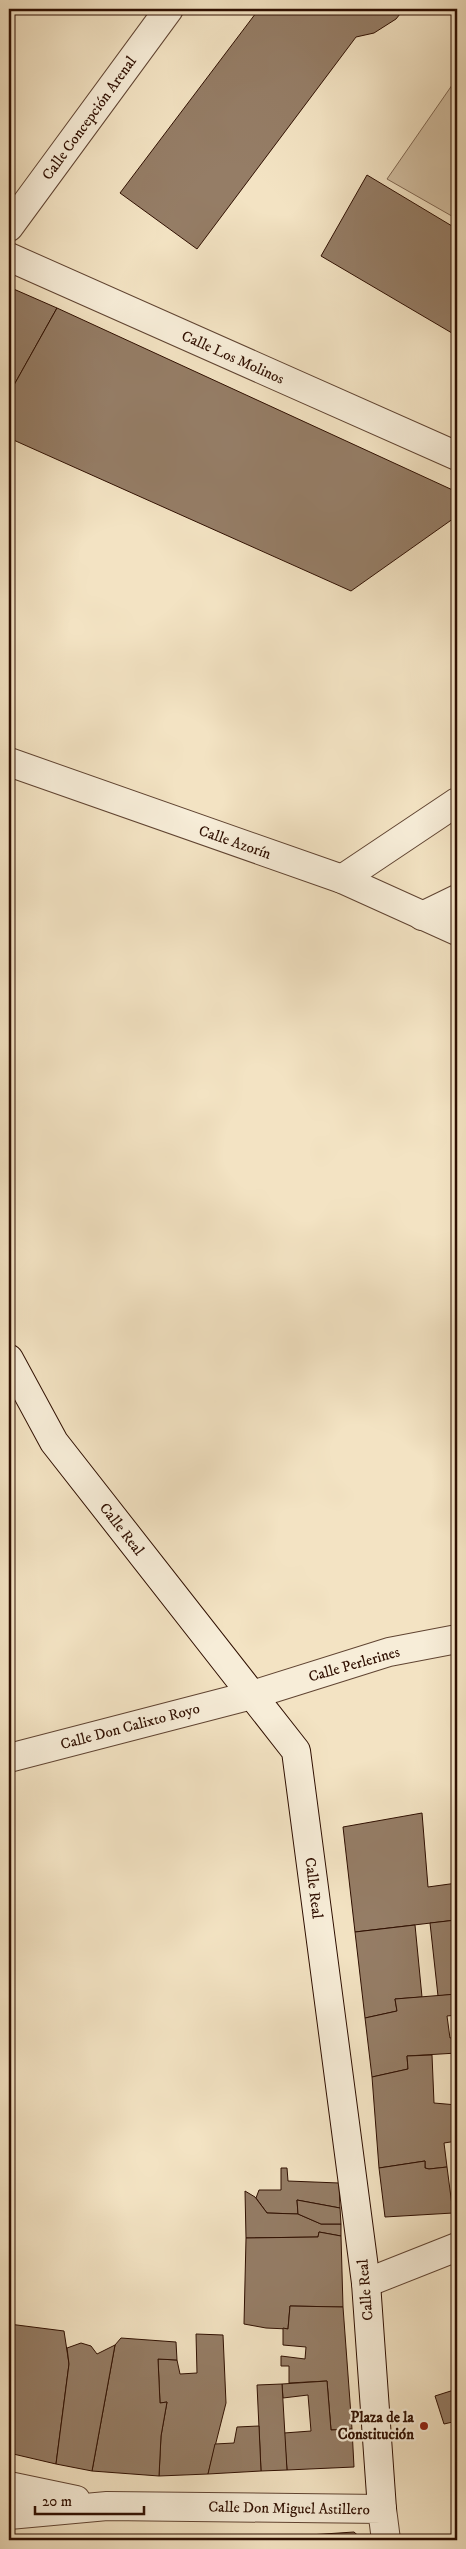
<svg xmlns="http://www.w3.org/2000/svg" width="466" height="2549" viewBox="0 0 466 2549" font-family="'IM FELL DW Pica',serif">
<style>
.green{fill:#d2bfa2;stroke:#806752}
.building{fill:#957d66;stroke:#2f0f01}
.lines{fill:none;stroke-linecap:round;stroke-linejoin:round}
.street-casing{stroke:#604432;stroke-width:30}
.secondary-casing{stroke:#2f0f01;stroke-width:30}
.street{stroke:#f7edd8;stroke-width:28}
.secondary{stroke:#f7edd8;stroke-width:28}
.poi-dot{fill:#8f2418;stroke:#f7edd8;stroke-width:2}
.labels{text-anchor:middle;stroke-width:4.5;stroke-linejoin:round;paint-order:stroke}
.street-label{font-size:15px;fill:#2f0f01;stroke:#f7edd8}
.poi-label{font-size:15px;font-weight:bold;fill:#2f0f01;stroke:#f7edd8;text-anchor:end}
</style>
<rect width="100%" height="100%" fill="#f3e3c3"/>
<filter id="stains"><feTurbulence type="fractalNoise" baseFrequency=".004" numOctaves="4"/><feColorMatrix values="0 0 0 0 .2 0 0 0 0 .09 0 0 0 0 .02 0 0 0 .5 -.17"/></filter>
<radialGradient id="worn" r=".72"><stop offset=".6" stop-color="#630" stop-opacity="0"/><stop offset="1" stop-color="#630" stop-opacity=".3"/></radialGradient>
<path class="green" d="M457,78V219L387,179Z"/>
<g class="building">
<path d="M259,9H404L396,19L374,33L356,37L197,249L120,193Z"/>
<path d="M367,175L457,229V336L321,256Z"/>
<path d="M9,287L57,308L9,394Z"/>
<path d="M57,308L457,492V516L351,591L9,438V394Z"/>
<path d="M422,1813L428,1887L457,1883V1939L456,1920L355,1932L343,1827Z"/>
<path d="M456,1920L457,1994L438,1996L430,1923Z"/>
<path d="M415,1925L422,1997L395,1999L397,2011L365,2018L355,1932Z"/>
<path d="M457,1994V2015L447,2016L450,2038L457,2037V2053L407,2056L408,2069L372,2077L365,2018L397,2011L395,1999Z"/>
<path d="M432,2055L434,2103L457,2105V2141L444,2143L447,2167L429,2169L425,2168V2161L379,2168L372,2077L408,2069L407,2056Z"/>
<path d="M425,2161V2168L429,2169L447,2167L453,2213L385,2217L379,2168Z"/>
<path d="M281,2168H287L288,2181L339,2183L340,2208L297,2200L298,2214L267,2213L256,2198L259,2190H281Z"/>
<path d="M245,2191L255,2197L267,2213L298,2214L321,2224H341V2236L319,2232L318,2237L246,2238Z"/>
<path d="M297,2200L340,2208L341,2224H321L298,2214Z"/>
<path d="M319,2232L341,2236L343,2307L290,2306L288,2329L266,2328L244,2324L246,2238L318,2237Z"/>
<path d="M290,2306L343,2307L352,2429L331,2430L327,2381L289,2383V2366H281V2356L305,2359L306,2347L283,2345V2328L288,2329Z"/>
<path d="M9,2324L64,2331L69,2364L56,2464L9,2453Z"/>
<path d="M196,2334L223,2335L226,2403L208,2474L159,2476L161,2436L167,2402L160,2403L158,2359L177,2360L180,2374L197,2373Z"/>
<path d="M121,2338L176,2342L177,2360L158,2359L160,2403L167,2402L161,2436L159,2476L92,2471L115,2345Z"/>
<path d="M81,2343L91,2346L97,2354L115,2345L92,2471L56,2464L69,2364L67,2348Z"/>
<path d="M327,2381L331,2430L352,2429L354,2467L287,2470L284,2433L311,2431L308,2395L283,2398L282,2384Z"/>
<path d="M282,2384L287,2470L261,2471L257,2385Z"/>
<path d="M457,2389V2421L444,2424L435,2396Z"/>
<path d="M259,2426L261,2471L208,2474L215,2444L234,2443L237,2427Z"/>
<path d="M354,2532L363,2540H279V2537Z"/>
<path d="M279,2537V2540H242Z"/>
</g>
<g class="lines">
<defs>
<g id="street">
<path d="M9,227L169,9"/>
<path d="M9,257L457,456"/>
<path d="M9,762L342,879L457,931"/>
<path d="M342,879L457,802"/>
<path d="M422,916L457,899"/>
<path d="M9,1758L252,1695L389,1652L457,1639"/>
<path d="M366,2283L457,2247"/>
<path d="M9,2486L76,2500"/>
<path d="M9,2515L107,2506L382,2509L386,2540"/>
</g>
<path id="secondary" d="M9,1359L54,1442L296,1751L366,2283L382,2509"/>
</defs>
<use href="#street" class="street-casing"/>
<use href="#secondary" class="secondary-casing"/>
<use href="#street" class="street"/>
<use href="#secondary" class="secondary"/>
</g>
<circle class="poi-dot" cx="424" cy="2426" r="5"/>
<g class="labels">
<g class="street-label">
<text transform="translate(89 118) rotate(-54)" y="5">Calle Concepción Arenal</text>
<text transform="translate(233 357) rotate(24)" y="5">Calle Los Molinos</text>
<text transform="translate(235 842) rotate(19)" y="5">Calle Azorín</text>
<text transform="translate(122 1529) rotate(52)" y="5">Calle Real</text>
<text transform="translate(354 1664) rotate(-16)" y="5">Calle Perlerines</text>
<text transform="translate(130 1726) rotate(-15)" y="5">Calle Don Calixto Royo</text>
<text transform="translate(314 1888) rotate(83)" y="5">Calle Real</text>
<text transform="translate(365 2290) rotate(-95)" y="5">Calle Real</text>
<text transform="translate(289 2508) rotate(1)" y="5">Calle Don Miguel Astillero</text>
</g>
<g class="poi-label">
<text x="414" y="2422">Plaza de la<tspan x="414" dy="17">Constitución</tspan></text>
</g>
</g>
<rect width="466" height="2549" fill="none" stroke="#f3e3c3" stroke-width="30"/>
<rect x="10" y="10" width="446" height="2529" fill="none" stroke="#2f0f01" stroke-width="2.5"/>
<rect x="15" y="15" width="436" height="2519" fill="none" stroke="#2f0f01"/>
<path d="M35 2506v8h109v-8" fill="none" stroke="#2f0f01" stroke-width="2.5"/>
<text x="42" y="2506" font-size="15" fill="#2f0f01" stroke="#f7edd8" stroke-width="4" paint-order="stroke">20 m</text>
<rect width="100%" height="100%" filter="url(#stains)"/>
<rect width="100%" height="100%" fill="url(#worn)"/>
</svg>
